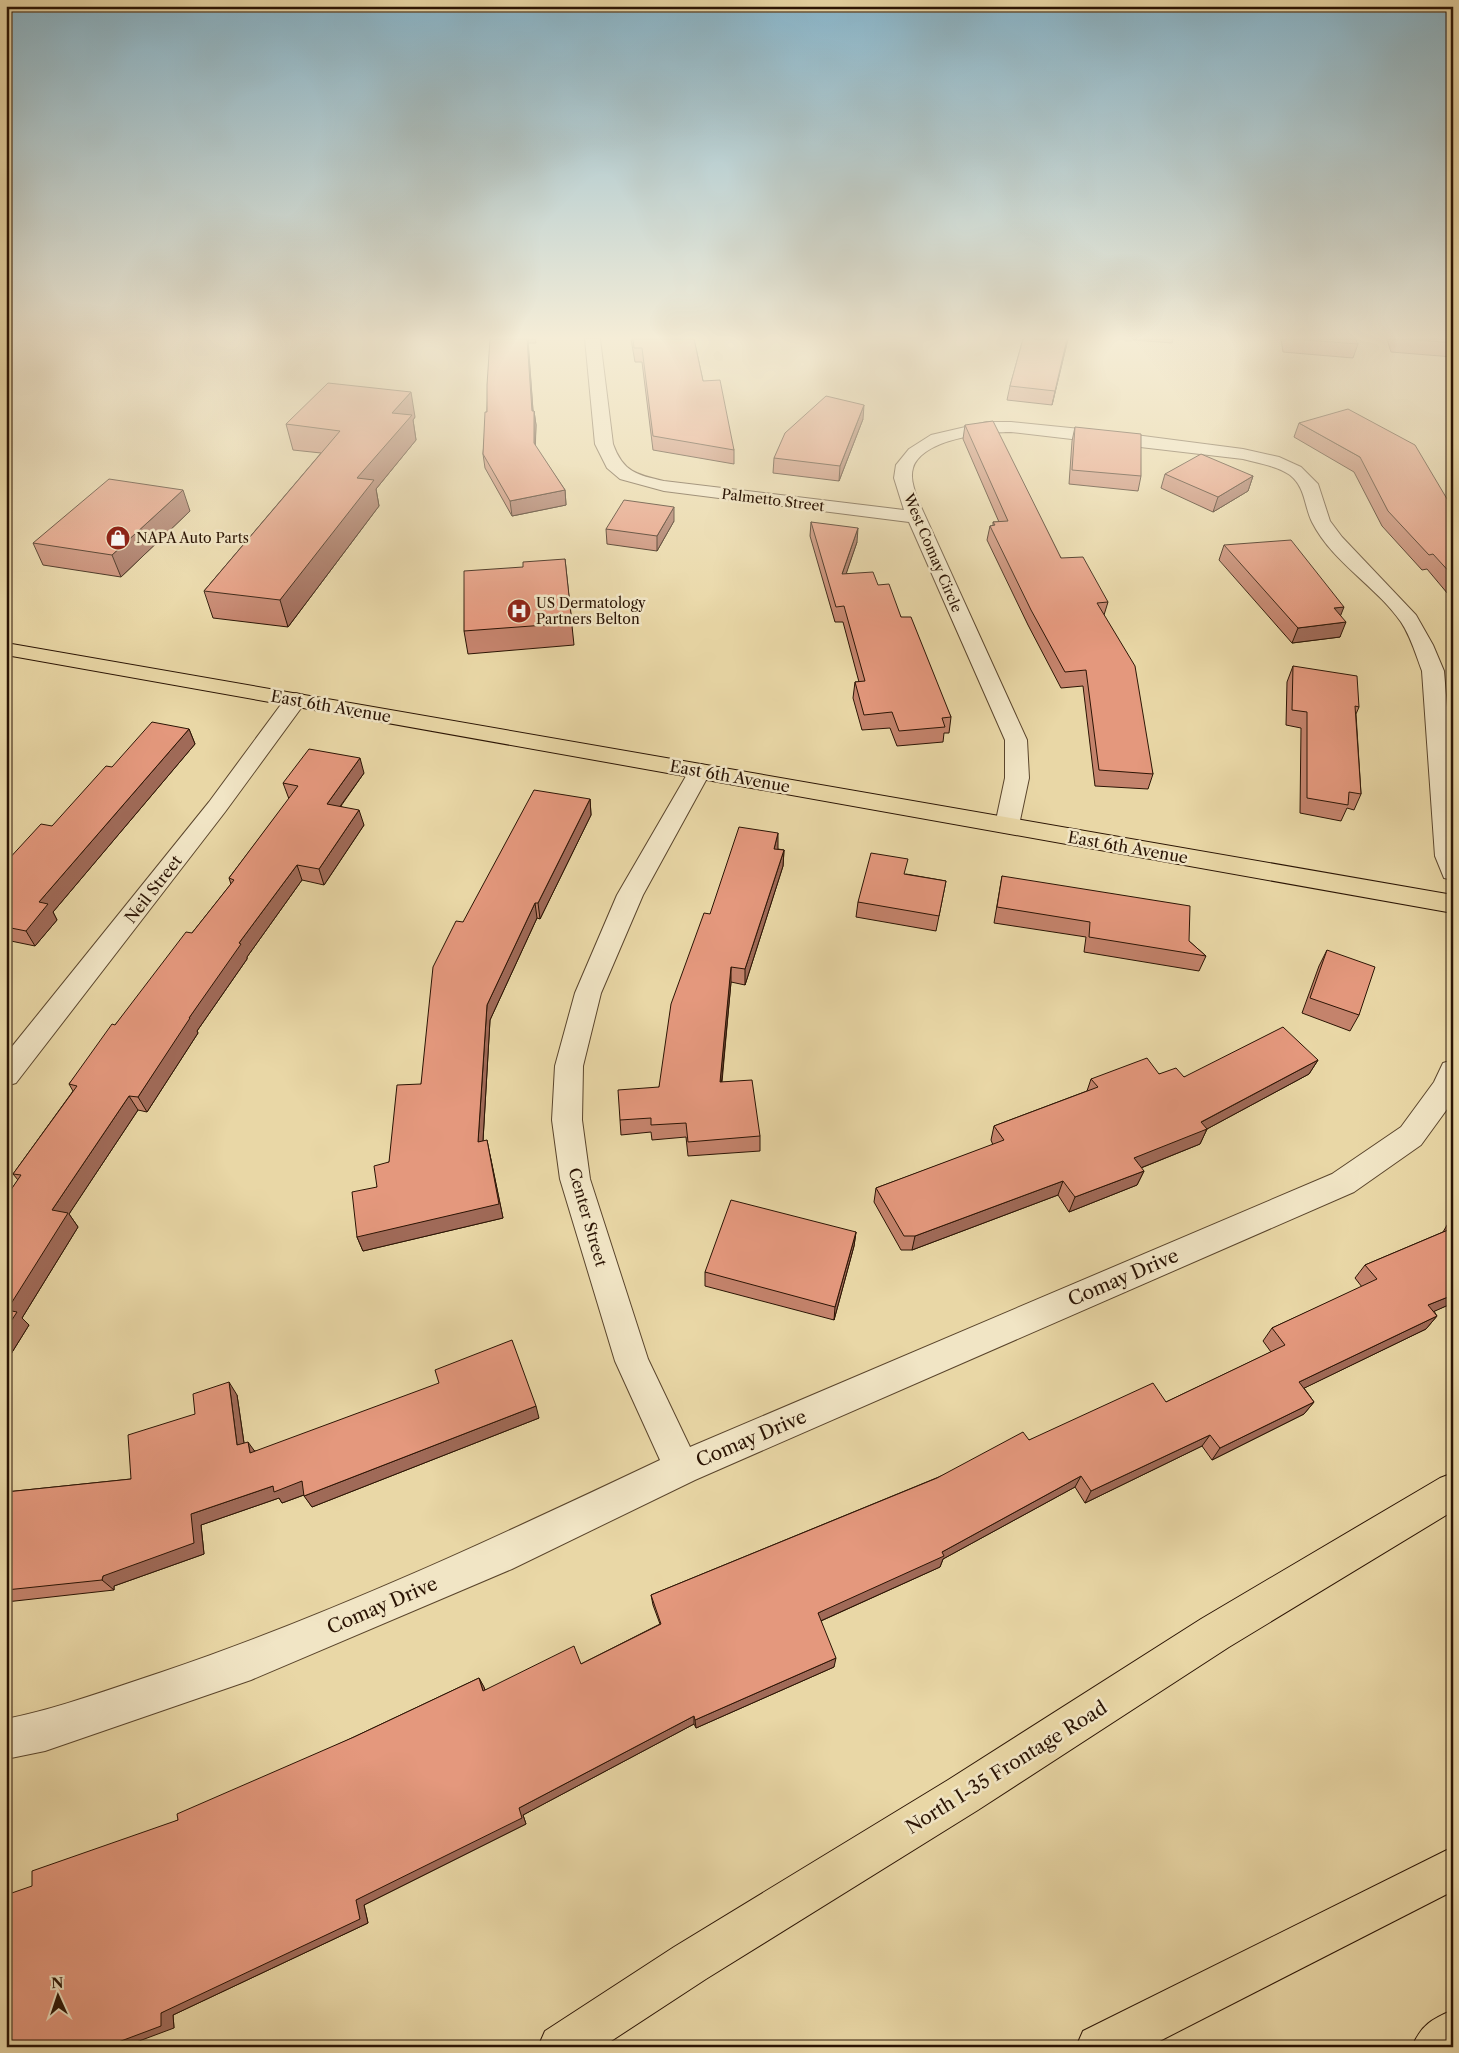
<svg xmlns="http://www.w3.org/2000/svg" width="1459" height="2053" viewBox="0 0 1459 2053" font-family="'Libre Caslon Text',serif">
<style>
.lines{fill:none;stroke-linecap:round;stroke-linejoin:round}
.minor-casing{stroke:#5a452c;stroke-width:2}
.major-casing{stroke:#2b1404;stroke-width:2}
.highway-casing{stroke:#2b1404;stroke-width:2}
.minor{fill:#f1e5c5;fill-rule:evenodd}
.major{fill:#e9d7a6;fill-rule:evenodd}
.highway{fill:#e9d7a6;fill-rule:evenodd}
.wall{fill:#c4836c;stroke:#2b1404}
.shaded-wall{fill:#a06a58;stroke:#2b1404}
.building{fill:#e4987d;stroke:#2b1404}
.labels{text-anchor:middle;stroke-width:5;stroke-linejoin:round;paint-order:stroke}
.far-street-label{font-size:14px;fill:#2b1404;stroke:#f1e5c5}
.far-poi-label{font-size:14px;fill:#2b1404;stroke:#f1e5c5;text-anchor:start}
.street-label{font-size:16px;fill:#2b1404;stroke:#f1e5c5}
.near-street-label{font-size:19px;fill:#2b1404;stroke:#f1e5c5}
</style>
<rect width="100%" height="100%" fill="#e9d7a6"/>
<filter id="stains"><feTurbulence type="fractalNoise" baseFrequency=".004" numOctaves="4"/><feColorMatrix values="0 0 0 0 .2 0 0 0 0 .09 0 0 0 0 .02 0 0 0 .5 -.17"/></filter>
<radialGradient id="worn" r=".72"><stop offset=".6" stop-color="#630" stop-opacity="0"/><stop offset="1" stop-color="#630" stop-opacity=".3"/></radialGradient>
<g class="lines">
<defs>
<g id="minor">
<path d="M585,339H600L613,444C623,472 637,475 664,481L904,510L894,478L896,465L909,449L931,435L987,422H1011L1120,433L1243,449L1279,457L1301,467L1318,484L1330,521L1342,537L1416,615L1433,645L1444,671L1453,779V880L1444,878L1435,856L1422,671C1416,655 1411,637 1401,622C1376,586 1332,562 1312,522C1304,506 1306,488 1290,475C1277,466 1258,463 1243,459L1011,432C986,432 922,439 913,468C910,478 914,488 917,498L1027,740L1029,778L1019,825L1015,831L1007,833L999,831L995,825L1005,778V740L909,522L664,491L620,479L607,468L595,444Z"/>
<path d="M296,693L304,695L307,700L225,812L16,1083L6,1086V1054L209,802L288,695Z"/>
<path d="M700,764L708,766L711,771L643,895L601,993L583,1066L582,1120L590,1179L648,1359L690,1447L1332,1174L1401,1127L1434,1082L1443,1063L1453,1060V1101L1421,1145L1354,1192L695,1480L512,1569L251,1680L45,1751L6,1759V1719C60,1708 110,1689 162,1672C333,1614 497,1537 660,1460L615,1361L560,1179L552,1120L555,1066L575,993L617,895L689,771L692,766Z"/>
</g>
<g id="major">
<path d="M6,643L1453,895V913L6,655Z"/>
<path d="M1453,1473V1511L1229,1647L978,1810L706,1979L602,2047H538L545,2031L674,1947L948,1780L1201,1619L1440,1478Z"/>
</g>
<g id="highway">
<path d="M1453,1847V1891L1148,2047H1076L1083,2031Z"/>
<path d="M1453,2010V2047H1412C1421,2025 1432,2019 1453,2010Z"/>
</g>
</defs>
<use href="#minor" class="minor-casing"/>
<use href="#major" class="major-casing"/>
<use href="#highway" class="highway-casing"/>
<use href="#minor" class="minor"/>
<use href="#major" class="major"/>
<use href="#highway" class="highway"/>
</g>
<g class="wall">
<path d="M490,339H535L536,343H528L533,411H534L536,425L535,446L565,490L566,505L512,516L485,468L483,454L487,412Z"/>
<path d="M631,339H694L703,381L734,450V464L653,450L642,362H635Z"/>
<path d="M1023,339H1068L1052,405L1007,400L1010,386Z"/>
<path d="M1134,339H1173L1172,343L1134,340Z"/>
<path d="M1281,339H1355L1358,344L1353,358L1283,352Z"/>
<path d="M1387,339H1453V357L1391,352Z"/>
<path d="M415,417L413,420L416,440L376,489L379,506L288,627L213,618L204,591L321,453L293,450L286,424Z"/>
<path d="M863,419L839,481L773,473L774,458Z"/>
<path d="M1299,423L1453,509V600L1427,569L1422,570L1382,526L1354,472L1294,437Z"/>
<path d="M965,425L1061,558L1108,602L1104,615L1153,774L1148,789L1095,786L1083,686L1061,688L1028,625L987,540L990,526H993V522H999L963,439Z"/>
<path d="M1075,427L1141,476L1138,491L1069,484L1072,441Z"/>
<path d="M1165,474L1253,476L1248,491L1213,512L1161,488Z"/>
<path d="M190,511L121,577L43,565L33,543Z"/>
<path d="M674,521L657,551L607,544L606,529Z"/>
<path d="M811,522L857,542L846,573L878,585L901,617L951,717L949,733H944L943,742L897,746L890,728L862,730L853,698L855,682H859L843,622H835L810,536Z"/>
<path d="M1224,545L1341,616L1340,637L1292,643L1219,560Z"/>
<path d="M565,559L574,645L468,654L464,631Z"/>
<path d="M1293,666L1359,707L1356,714L1361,794L1354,810L1347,808L1341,821L1300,813L1301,728L1286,725L1287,682Z"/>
<path d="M189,729L195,744L53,912L57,920L35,946L6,940V862L52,826L112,767Z"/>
<path d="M364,773L341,806L364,825L324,885L302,880L247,957V959L197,1031L198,1033L147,1112L138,1110L69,1214L78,1227L22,1318L29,1325L6,1362V1197L18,1180L13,1174L73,1091L69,1084L115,1025L192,933L231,884L229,878L289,799L283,783Z"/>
<path d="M590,799L591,815L540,919L537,918L490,1020L483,1141L490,1155L503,1218L363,1251L357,1237L377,1187L389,1162L421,1084L463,922Z"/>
<path d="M778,849L784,850L783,866L745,985L731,982L722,1082L760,1136V1151L688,1156L686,1137L652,1140L651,1132L621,1135L620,1120L659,1087L710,914Z"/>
<path d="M906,874L946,881L936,931L856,917L858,902Z"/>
<path d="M1002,876L1189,941L1206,956L1199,971L1084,952L1086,937L994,923Z"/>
<path d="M1327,950L1359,1015L1350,1031L1302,1013L1319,966Z"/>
<path d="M1318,1060L1309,1074L1207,1129L1200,1144L1141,1168L1144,1171L1137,1185L1069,1212L1058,1195L912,1250H901L874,1202L876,1188L993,1145L991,1140L994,1126L1087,1091L1091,1079L1159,1074L1184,1077Z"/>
<path d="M1453,1215V1303L1434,1311L1437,1316L1426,1329L1304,1388L1314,1402L1304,1414L1212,1460L1202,1446L1085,1503L1075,1487L943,1559L940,1567L821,1621L834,1667L696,1728L694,1724L523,1815L526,1824L364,1905L368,1923L173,2015L174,2028L32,1886L178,1820L479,1678L485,1690L581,1664L660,1624L653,1605L651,1595L1029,1440L1166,1402L1271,1352L1263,1341L1272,1328L1362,1287L1355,1278L1365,1265L1443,1232Z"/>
<path d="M856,1232L854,1246L834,1320L705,1286V1272Z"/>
<path d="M237,1395L244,1443L255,1451L539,1418L312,1507L304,1495L282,1503L279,1498L201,1525L204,1554L114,1586V1590L6,1602V1492L131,1479L195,1414Z"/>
</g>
<g class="shaded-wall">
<path d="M527,339H528L534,425L532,411Z"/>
<path d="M1067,339H1068L1052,405L1055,391Z"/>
<path d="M411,392L415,417L413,420L416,440L376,489L379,506L288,627L280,600L357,478L392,413Z"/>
<path d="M864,405L863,419L839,481L840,466Z"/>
<path d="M534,411L536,425L535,457L534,443Z"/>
<path d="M1253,476L1248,491L1213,512L1218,497Z"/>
<path d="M183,490L190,511L121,577L112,555Z"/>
<path d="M565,490L566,505L512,516L510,501Z"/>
<path d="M674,507V521L657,551V536Z"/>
<path d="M858,528L857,542L841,589L842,574Z"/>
<path d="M1344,607L1338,622L1334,608Z"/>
<path d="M1346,622L1340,637L1292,643L1298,628Z"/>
<path d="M189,729L195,744L53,912L57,920L35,946L26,931L39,902Z"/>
<path d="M360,758L364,773L331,819L327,804Z"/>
<path d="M590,799L591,815L540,919L538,903Z"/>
<path d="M359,810L364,825L324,885L319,869Z"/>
<path d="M778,833V849L773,864L774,849Z"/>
<path d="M784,850L783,866L745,985V969Z"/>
<path d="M297,865L302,880L247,957V959L197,1031L198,1033L147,1112L138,1097L189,1018L239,943Z"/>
<path d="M535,903L537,918L490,1020L482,1157L478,1142L487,1005Z"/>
<path d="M731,967V982L720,1097V1082Z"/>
<path d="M1318,1060L1309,1074L1205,1130L1207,1129L1200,1144L1128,1173L1134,1158Z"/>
<path d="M129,1096L138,1110L69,1214L78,1227L22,1318L29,1325L6,1362L7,1310L52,1210Z"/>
<path d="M487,1140L490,1155L503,1218L363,1251L357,1237Z"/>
<path d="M1144,1171L1137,1185L1069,1212L1075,1197Z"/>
<path d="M1063,1181L1058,1195L912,1250L915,1236Z"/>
<path d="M856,1232L854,1246L834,1320L835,1307Z"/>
<path d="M1453,1295V1303L1417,1319L1428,1305Z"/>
<path d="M1437,1316L1426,1329L1290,1395L1299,1382Z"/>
<path d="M229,1382L237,1395L246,1457L237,1445Z"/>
<path d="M1314,1402L1304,1414L1212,1460L1220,1448Z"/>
<path d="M536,1406L539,1418L312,1507L304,1496Z"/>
<path d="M1210,1435L1202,1446L1085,1503L1091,1491Z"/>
<path d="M248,1442L256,1453H250Z"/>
<path d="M1081,1476L1075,1487L943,1559L940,1567L816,1623L818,1613L942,1552Z"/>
<path d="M302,1481L309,1493L282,1503L279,1498L201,1525L204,1554L114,1586V1590L102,1580L103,1576L191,1514L273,1486Z"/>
<path d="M836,1658L834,1667L696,1728L695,1720Z"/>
<path d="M479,1678L484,1687L488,1699L483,1691Z"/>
<path d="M694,1716V1724L523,1815L526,1824L364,1905L368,1923L173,2015L174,2028L123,2047H105L161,2013L356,1900L519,1808Z"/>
</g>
<g class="building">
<path d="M490,339H527L532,411H534V443L565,490L510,501L483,454L485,412H487V385Z"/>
<path d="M633,339H694L703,381L720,380L734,450L653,436L642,348H634Z"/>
<path d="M1023,339H1067L1055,391L1010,386Z"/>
<path d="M1294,339H1355L1358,344Z"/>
<path d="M1407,339H1453V343Z"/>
<path d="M328,383L411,392L392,413L412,415L357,478L374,480L280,600L204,591L340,431L286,424Z"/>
<path d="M826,396L864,405L840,466L774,458L785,433Z"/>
<path d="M1348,409L1415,445L1453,509V576L1433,554L1429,555L1388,511L1360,457L1299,423Z"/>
<path d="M993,421L1061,558L1083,557L1108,602L1097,603L1135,666L1153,774L1099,770L1086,670L1065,672L1031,610L990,526L995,525L993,522L1008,521L965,425Z"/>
<path d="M1075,427L1141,434V476L1072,470Z"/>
<path d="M1201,454L1253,476L1218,497L1165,474Z"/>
<path d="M109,479L183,490L112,555L33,543Z"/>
<path d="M624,500L674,507L657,536L606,529Z"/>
<path d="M811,522L858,528L842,574L873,572L878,585L889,584L901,617H911L951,717L942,718L945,727L899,731L892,712L864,715L855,682L865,681L844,606L836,607Z"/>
<path d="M1291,540L1344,607L1334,608L1346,622L1298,628L1224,545Z"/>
<path d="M565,559L572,623L464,631V571L523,567V562Z"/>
<path d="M1293,666L1357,676L1359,707L1355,706L1361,794L1349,792L1348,805L1307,798V712L1292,710Z"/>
<path d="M152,722L189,729L39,902L48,904L26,931L6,927V862L41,824L52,826L106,766L112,767Z"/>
<path d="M309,749L360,758L327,804L359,810L319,869L297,865L239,943L241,944L189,1018H190L138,1097L129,1096L52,1210L68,1213L7,1310L17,1312L6,1329V1197L21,1175L13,1174L77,1086L69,1084L112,1024L115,1025L186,932L192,933L234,880L229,878L298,786L283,783Z"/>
<path d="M534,790L590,799L538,903H535L487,1005L478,1142L487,1140L499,1204L357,1237L352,1192L377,1187L374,1166L389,1162L397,1085L421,1084L433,967L456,921L463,922Z"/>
<path d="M739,827L778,833L774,849L784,850L745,969L731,967L720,1082L752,1080L760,1136L688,1142L686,1123L651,1125V1118L620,1120L618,1090L659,1087L671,1004L704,913L710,914Z"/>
<path d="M871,853L908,859L904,874L946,881L939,916L858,902Z"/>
<path d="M1002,876L1190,906L1189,941L1206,956L1089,937L1090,922L997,907Z"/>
<path d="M1327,950L1375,967L1359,1015L1310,998Z"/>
<path d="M1283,1027L1318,1060L1201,1122L1207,1129L1134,1158L1144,1171L1075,1197L1063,1181L915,1236H904L876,1188L1004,1140L994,1126L1098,1087L1091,1079L1147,1058L1159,1074L1176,1068L1184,1077Z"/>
<path d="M731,1200L856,1232L835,1307L705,1272Z"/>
<path d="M1453,1222V1295L1428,1305L1437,1316L1299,1382L1314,1402L1220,1448L1210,1435L1091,1491L1081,1476L942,1552L944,1556L818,1613L836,1658L695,1720L694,1716L519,1808L522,1818L356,1900L360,1919L161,2013V2026L105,2047H6V1895L32,1886V1871L178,1820L177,1814L354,1737L479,1678L483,1691L574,1646L581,1664L661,1624L651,1595L937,1478L1023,1432L1029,1440L1153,1383L1166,1402L1285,1345L1272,1328L1377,1279L1365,1265L1448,1230Z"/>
<path d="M512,1340L536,1406L304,1496L302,1481L274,1492L273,1486L191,1514L194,1543L103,1576L102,1580L6,1590V1492L131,1479L128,1435L195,1414L193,1394L229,1382L237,1445L248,1442L250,1453L439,1383L435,1370Z"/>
</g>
<linearGradient id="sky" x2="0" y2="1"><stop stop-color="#88b6cc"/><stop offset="0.54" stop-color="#f5edd7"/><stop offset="1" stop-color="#f5edd7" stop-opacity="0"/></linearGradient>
<rect width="1459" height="626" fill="url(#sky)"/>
<defs>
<symbol id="shop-disc" viewBox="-11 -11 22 22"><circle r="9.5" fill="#8f2418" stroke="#f1e5c5"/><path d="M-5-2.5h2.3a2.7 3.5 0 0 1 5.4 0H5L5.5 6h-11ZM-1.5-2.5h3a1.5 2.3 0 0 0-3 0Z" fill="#fff"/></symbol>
<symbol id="hospital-disc" viewBox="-11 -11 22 22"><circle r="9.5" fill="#8f2418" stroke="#f1e5c5"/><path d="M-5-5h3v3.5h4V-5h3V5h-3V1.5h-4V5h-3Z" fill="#fff"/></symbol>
</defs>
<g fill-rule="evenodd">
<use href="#shop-disc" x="104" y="524" width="28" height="28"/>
<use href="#hospital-disc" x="505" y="597" width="28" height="28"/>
</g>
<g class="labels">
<g class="far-street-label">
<text transform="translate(773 500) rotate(7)" y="5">Palmetto Street</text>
<text transform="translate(933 553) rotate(67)" y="5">West Comay Circle</text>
</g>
<g class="far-poi-label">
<text x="136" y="543">NAPA Auto Parts</text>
<text x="536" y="608">US Dermatology<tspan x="536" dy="16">Partners Belton</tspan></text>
</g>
<g class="street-label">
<text transform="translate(331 706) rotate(10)" y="6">East 6th Avenue</text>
<text transform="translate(730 776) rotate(10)" y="6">East 6th Avenue</text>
<text transform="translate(1128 847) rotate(10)" y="6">East 6th Avenue</text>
<text transform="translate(153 889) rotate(-52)" y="6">Neil Street</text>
<text transform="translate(588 1217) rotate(74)" y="6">Center Street</text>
</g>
<g class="near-street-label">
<text transform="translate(1123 1277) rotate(-23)" y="7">Comay Drive</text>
<text transform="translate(751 1438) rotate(-23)" y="7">Comay Drive</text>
<text transform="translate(382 1605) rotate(-23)" y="7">Comay Drive</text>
<text transform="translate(1006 1767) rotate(-32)" y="7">North I-35 Frontage Road</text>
</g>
</g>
<rect width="1459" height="2053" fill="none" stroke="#e9d7a6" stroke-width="25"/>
<rect x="8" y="8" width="1444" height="2038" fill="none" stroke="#2b1404" stroke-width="2.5"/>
<rect x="12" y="12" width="1434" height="2028" fill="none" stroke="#2b1404"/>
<g transform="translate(58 1996) rotate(357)" stroke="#f1e5c5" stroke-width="4" paint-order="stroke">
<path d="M0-4L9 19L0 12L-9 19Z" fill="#2b1404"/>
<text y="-8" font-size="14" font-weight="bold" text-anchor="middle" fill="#2b1404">N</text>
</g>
<rect width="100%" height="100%" filter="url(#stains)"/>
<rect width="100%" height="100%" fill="url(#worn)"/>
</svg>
